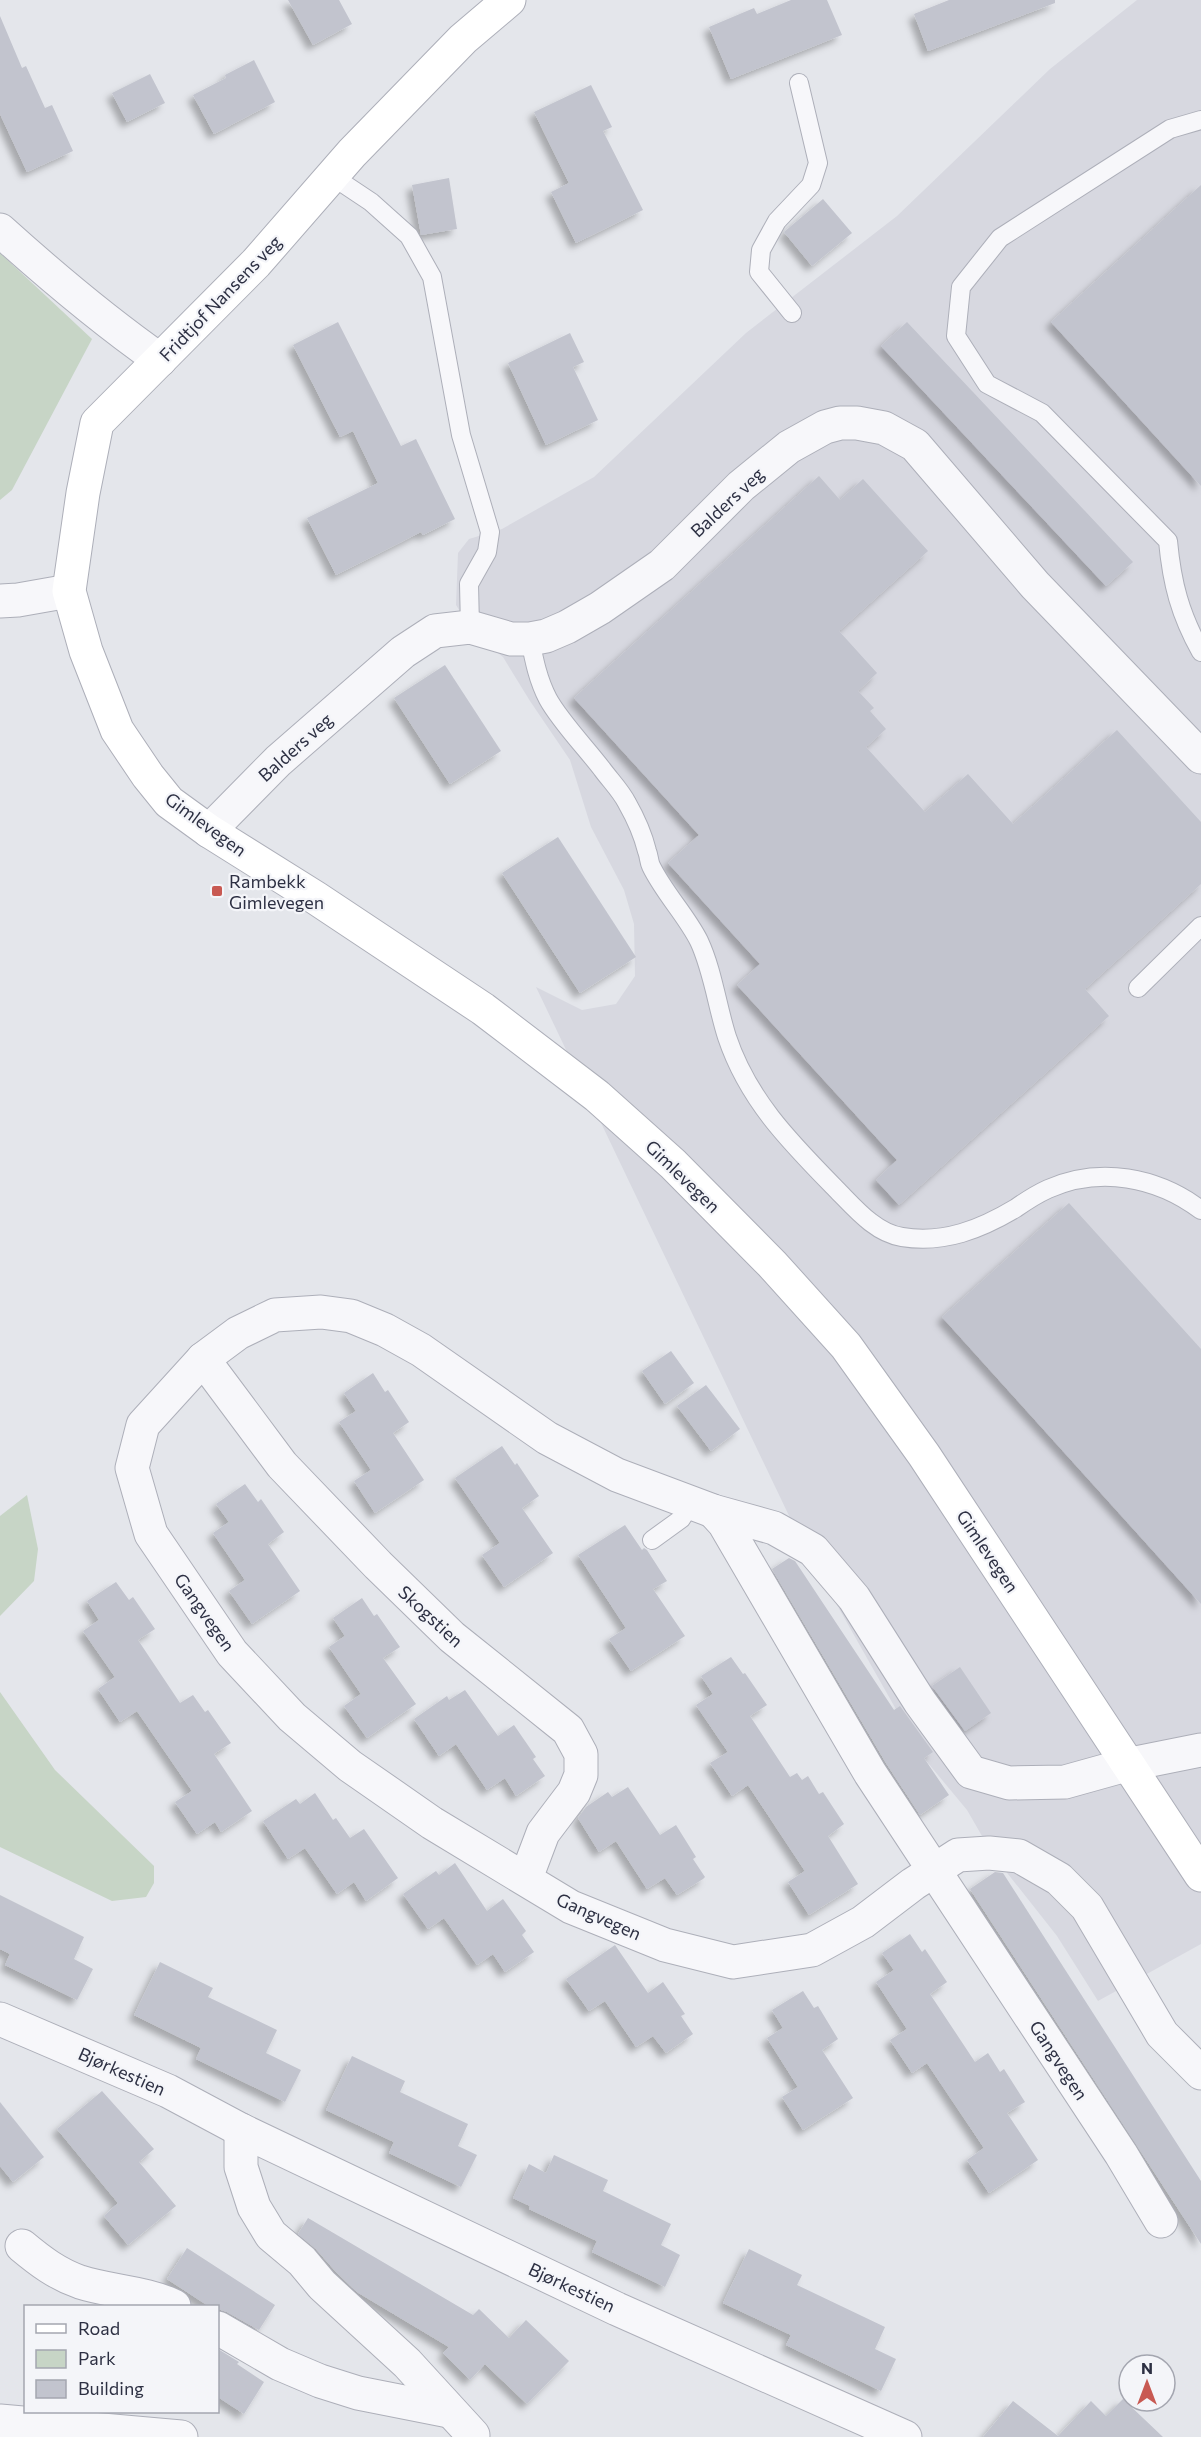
<svg xmlns="http://www.w3.org/2000/svg" width="1201" height="2437" font-family="Commissioner,sans-serif">
<style>
.built{fill:#d7d8e0}
.green{fill:#c7d5c6}
.building{fill:#c2c4ce;filter:url(#shadow)}
.lines{fill:none;stroke-linecap:round;stroke-linejoin:round}
.lane-casing{stroke:#adafb9;stroke-width:20}
.street-casing{stroke:#adafb9;stroke-width:35}
.secondary-casing{stroke:#adafb9;stroke-width:35}
.lane{stroke:#f7f7fa;stroke-width:18}
.street{stroke:#f7f7fa;stroke-width:33}
.secondary{stroke:#fff;stroke-width:33}
.poi-dot{fill:#c85952;stroke:#f4f5f9;stroke-width:2}
.labels{text-anchor:middle;dominant-baseline:central;stroke-width:4.5;stroke-linejoin:round;paint-order:stroke}
.street-label{font-size:18px;fill:#2d3043;stroke:#f4f5f9}
.poi-label{font-size:18px;fill:#2d3043;stroke:#f4f5f9;text-anchor:start}
</style>
<defs>
<filter id="shadow"><feDropShadow dx="-5.5" dy="5.5" stdDeviation="3" flood-color="#0004"/></filter>
</defs>
<rect width="100%" height="100%" fill="#e4e6eb"/>
<path class="built" d="M 1137,0 L 1201,0 L 1201,1944 L 1098,2001 L 1057,1936 L 993,1855 L 967,1810 L 923,1757 L 803,1545 L 536,987 L 582,1010 L 616,1004 L 635,976 L 634,924 L 624,890 L 591,827 L 570,760 L 530,701 L 503,657 L 475,635 L 456,605 L 458,553 L 469,539 L 502,529 L 594,477 L 746,333 L 897,216 L 1050,69 Z"/>
<g class="green">
<path d="M 0,253 L 92,339 L 12,490 L 0,500 Z"/>
<path d="M 27,1495 L 38,1549 L 34,1581 L 0,1616 L 0,1516 Z"/>
<path d="M 0,1692 L 55,1770 L 154,1866 L 154,1883 L 146,1897 L 112,1901 L 0,1847 Z"/>
</g>
<g class="building">
<path d="M 288,0 L 339,0 L 352,24 L 313,45 Z"/>
<path d="M 791,0 L 827,0 L 842,35 L 731,79 L 709,27 L 754,8 L 757,14 Z"/>
<path d="M 949,0 L 1055,0 L 1055,3 L 928,51 L 914,14 Z"/>
<path d="M 0,16 L 22,68 L 26,66 L 45,108 L 52,105 L 73,151 L 27,172 L 0,114 Z"/>
<path d="M 254,60 L 275,102 L 214,134 L 193,95 L 226,78 L 225,75 Z"/>
<path d="M 150,74 L 165,103 L 127,122 L 112,93 Z"/>
<path d="M 591,85 L 612,127 L 603,131 L 643,210 L 576,243 L 551,192 L 569,183 L 534,112 Z"/>
<path d="M 449,178 L 457,229 L 421,235 L 412,185 Z"/>
<path d="M 1201,185 L 1201,486 L 1051,322 Z"/>
<path d="M 823,199 L 852,233 L 812,266 L 784,232 Z"/>
<path d="M 338,322 L 401,446 L 416,439 L 455,519 L 423,535 L 421,532 L 336,575 L 307,518 L 378,483 L 353,431 L 340,437 L 293,345 Z"/>
<path d="M 907,322 L 1133,562 L 1106,586 L 881,346 Z"/>
<path d="M 570,333 L 584,362 L 573,367 L 598,420 L 546,445 L 508,363 Z"/>
<path d="M 819,476 L 840,500 L 863,479 L 928,551 L 839,631 L 877,673 L 858,691 L 874,708 L 870,711 L 886,729 L 866,747 L 925,812 L 968,774 L 1013,824 L 1117,730 L 1201,822 L 1201,884 L 1085,989 L 1109,1016 L 899,1205 L 876,1180 L 897,1160 L 737,985 L 760,964 L 668,863 L 699,835 L 574,698 Z"/>
<path d="M 445,665 L 501,751 L 450,784 L 394,698 Z"/>
<path d="M 558,837 L 636,957 L 580,993 L 502,873 Z"/>
<path d="M 1069,1203 L 1201,1349 L 1201,1604 L 942,1317 Z"/>
<path d="M 671,1351 L 694,1383 L 665,1404 L 642,1371 Z"/>
<path d="M 373,1373 L 385,1392 L 388,1390 L 409,1422 L 393,1433 L 424,1480 L 375,1513 L 354,1481 L 371,1470 L 339,1422 L 356,1411 L 344,1393 Z"/>
<path d="M 706,1385 L 740,1429 L 711,1451 L 677,1406 Z"/>
<path d="M 502,1446 L 515,1465 L 517,1463 L 539,1496 L 522,1508 L 553,1553 L 504,1587 L 482,1555 L 500,1543 L 455,1478 Z"/>
<path d="M 245,1484 L 258,1502 L 261,1499 L 284,1532 L 268,1544 L 300,1591 L 252,1624 L 229,1591 L 245,1580 L 213,1533 L 229,1522 L 216,1504 Z"/>
<path d="M 625,1525 L 642,1550 L 644,1548 L 647,1550 L 667,1581 L 653,1589 L 685,1636 L 631,1671 L 609,1639 L 626,1628 L 578,1555 Z"/>
<path d="M 789,1558 L 795,1561 L 894,1710 L 900,1706 L 933,1752 L 924,1758 L 949,1795 L 920,1815 L 886,1763 L 772,1569 Z"/>
<path d="M 116,1582 L 129,1600 L 133,1597 L 155,1629 L 138,1640 L 180,1703 L 193,1695 L 205,1712 L 208,1710 L 231,1743 L 214,1754 L 252,1811 L 221,1832 L 215,1822 L 197,1834 L 175,1802 L 192,1791 L 137,1711 L 120,1722 L 98,1689 L 115,1677 L 83,1631 L 99,1620 L 87,1601 Z"/>
<path d="M 362,1598 L 374,1616 L 377,1614 L 400,1647 L 383,1658 L 416,1704 L 367,1738 L 344,1706 L 361,1694 L 329,1647 L 345,1636 L 333,1618 Z"/>
<path d="M 731,1657 L 743,1674 L 745,1673 L 767,1705 L 750,1716 L 790,1777 L 797,1773 L 802,1780 L 808,1776 L 819,1794 L 823,1792 L 844,1824 L 828,1836 L 858,1884 L 809,1915 L 788,1882 L 805,1871 L 748,1785 L 732,1796 L 710,1763 L 728,1752 L 696,1705 L 713,1694 L 701,1676 Z"/>
<path d="M 960,1667 L 991,1713 L 965,1731 L 932,1686 Z"/>
<path d="M 465,1690 L 498,1736 L 514,1725 L 536,1757 L 533,1759 L 545,1776 L 516,1796 L 505,1778 L 487,1790 L 456,1744 L 439,1756 L 414,1719 L 447,1696 L 449,1700 Z"/>
<path d="M 628,1787 L 660,1835 L 676,1825 L 696,1857 L 693,1859 L 705,1877 L 703,1879 L 677,1895 L 665,1878 L 647,1889 L 616,1841 L 599,1852 L 578,1818 L 586,1807 L 608,1792 L 612,1797 Z"/>
<path d="M 315,1793 L 333,1820 L 336,1818 L 350,1838 L 364,1829 L 398,1878 L 366,1901 L 354,1882 L 337,1894 L 305,1848 L 288,1859 L 263,1821 L 296,1799 L 300,1804 Z"/>
<path d="M 455,1863 L 487,1911 L 503,1899 L 526,1931 L 522,1935 L 534,1952 L 505,1972 L 493,1954 L 477,1965 L 444,1918 L 428,1929 L 403,1894 L 436,1871 L 439,1875 Z"/>
<path d="M 995,1872 L 1003,1873 L 1201,2181 L 1201,2244 L 970,1889 Z"/>
<path d="M 0,1895 L 84,1937 L 74,1959 L 93,1969 L 77,2000 L 5,1965 L 10,1954 L 0,1949 Z"/>
<path d="M 910,1934 L 922,1952 L 925,1949 L 947,1982 L 930,1994 L 975,2062 L 988,2053 L 1000,2072 L 1004,2069 L 1025,2102 L 1007,2113 L 1038,2160 L 989,2193 L 967,2160 L 984,2148 L 927,2063 L 912,2073 L 890,2040 L 907,2029 L 876,1982 L 894,1970 L 882,1953 Z"/>
<path d="M 615,1945 L 648,1993 L 663,1982 L 685,2014 L 681,2016 L 693,2034 L 666,2053 L 653,2036 L 636,2047 L 605,2001 L 589,2011 L 566,1979 Z"/>
<path d="M 160,1962 L 213,1988 L 208,1997 L 277,2030 L 266,2053 L 301,2070 L 285,2102 L 196,2059 L 201,2048 L 134,2015 Z"/>
<path d="M 803,1991 L 814,2008 L 818,2006 L 838,2039 L 822,2050 L 853,2098 L 803,2130 L 782,2097 L 798,2087 L 767,2038 L 783,2028 L 772,2010 Z"/>
<path d="M 352,2056 L 405,2081 L 400,2092 L 468,2124 L 458,2146 L 477,2155 L 461,2187 L 389,2153 L 394,2142 L 326,2110 Z"/>
<path d="M 102,2091 L 154,2149 L 139,2162 L 176,2206 L 128,2245 L 104,2216 L 118,2203 L 57,2129 Z"/>
<path d="M 0,2102 L 44,2157 L 13,2182 L 0,2166 Z"/>
<path d="M 554,2155 L 608,2180 L 603,2191 L 671,2224 L 661,2245 L 680,2255 L 665,2287 L 592,2252 L 597,2241 L 529,2209 L 530,2206 L 513,2198 L 529,2164 L 546,2173 Z"/>
<path d="M 308,2218 L 473,2315 L 479,2309 L 509,2338 L 526,2320 L 569,2361 L 527,2404 L 485,2364 L 470,2380 L 443,2353 L 449,2347 L 357,2292 L 336,2272 L 316,2249 L 298,2234 Z"/>
<path d="M 187,2248 L 275,2305 L 259,2330 L 227,2312 L 218,2309 L 218,2307 L 210,2307 L 167,2279 Z"/>
<path d="M 749,2249 L 802,2275 L 797,2285 L 885,2327 L 875,2349 L 896,2359 L 881,2391 L 786,2345 L 791,2335 L 723,2303 Z"/>
<path d="M 218,2349 L 239,2362 L 237,2364 L 264,2382 L 244,2414 L 218,2397 Z"/>
<path d="M 1123,2399 L 1163,2437 L 983,2437 L 1013,2401 L 1058,2436 L 1091,2401 L 1106,2416 Z"/>
</g>
<g class="lines">
<g class="lane-casing">
<g id="lane">
<path d="M 1201,120 L 1170,129 L 1000,238 L 961,287 L 956,336 L 987,384 L 1042,413 L 1168,541 C 1172,584 1180,614 1201,652"/>
<path d="M 332,176 L 371,202 L 409,236 L 432,277 L 461,435 L 490,532 L 487,552 L 469,584 L 470,627"/>
<path d="M 792,313 L 759,272 L 761,250 L 777,221 L 811,185 L 818,163 L 799,83"/>
<path d="M 530,639 C 534,660 538,680 548,699 C 560,721 586,748 602,769 C 610,780 621,791 627,803 C 635,817 643,835 647,851 C 649,856 649,862 651,866 C 664,893 686,915 699,941 C 713,971 717,1006 727,1037 C 748,1100 790,1142 836,1189 C 854,1207 875,1233 902,1237 C 944,1244 981,1229 1016,1208 C 1026,1201 1037,1194 1048,1189 C 1100,1166 1157,1177 1201,1210"/>
<path d="M 1138,988 L 1201,926"/>
<path d="M 652,1540 L 681,1519 L 692,1502"/>
</g>
</g>
<g class="street-casing">
<g id="street">
<path d="M 0,230 C 51,276 103,320 160,360"/>
<path d="M 0,601 L 18,600 L 69,591"/>
<path d="M 209,831 L 278,761 L 403,652 L 435,631 L 470,627 L 511,639 L 530,639 L 546,636 L 567,627 L 600,608 L 662,565 L 741,486 L 789,447 L 825,427 L 840,423 L 857,423 L 884,428 L 915,445 L 1035,585 L 1201,757"/>
<path d="M 203,1359 L 282,1465 L 378,1565 L 452,1637 L 568,1730 L 581,1754 L 581,1775 L 574,1792 L 543,1833 L 526,1878"/>
<path d="M 713,1511 L 724,1523 L 870,1773 L 1121,2154 L 1161,2221"/>
<path d="M 1201,1750 L 1126,1765 L 1065,1782 L 1009,1783 L 971,1772 L 920,1702 L 854,1598 L 813,1550 L 774,1528 L 713,1511 L 617,1475 L 547,1438 L 421,1350 L 385,1330 L 351,1316 L 321,1312 L 275,1315 L 238,1333 L 203,1359 L 143,1425 L 132,1468 L 151,1534 L 232,1653 L 292,1717 L 350,1766 L 432,1823 L 571,1907 L 665,1945 L 733,1962 L 812,1950 L 863,1922 L 913,1884 L 958,1855 L 989,1853 L 1019,1856 L 1059,1879 L 1087,1907 L 1162,2034 L 1201,2073"/>
<path d="M 0,2019 L 168,2091 L 241,2130 L 617,2309 L 905,2437"/>
<path d="M 241,2130 L 241,2167 L 254,2207 L 271,2235 L 302,2261 L 322,2285 L 407,2363 L 473,2435"/>
<path d="M 22,2246 C 40,2261 57,2274 80,2282 C 111,2292 145,2292 174,2306"/>
<path d="M 218,2328 L 280,2364 L 320,2381 L 358,2393 L 449,2411"/>
<path d="M 0,2421 L 181,2437"/>
</g>
</g>
<g class="secondary-casing">
<path id="secondary" d="M 509,0 L 463,39 L 352,153 L 256,263 L 97,423 L 83,493 L 69,591 L 86,651 L 117,730 L 148,776 L 169,802 L 209,831 L 316,898 L 483,1009 L 597,1096 L 673,1164 L 772,1264 L 846,1346 L 924,1455 L 1201,1875"/>
</g>
<use href="#lane" class="lane"/>
<use href="#street" class="street"/>
<use href="#secondary" class="secondary"/>
</g>
<rect class="poi-dot" x="211" y="885" width="12" height="12" rx="3"/>
<g class="labels">
<g class="street-label">
<text transform="translate(220 298) rotate(-46)">Fridtjof Nansens veg</text>
<text transform="translate(727 502) rotate(-43)">Balders veg</text>
<text transform="translate(295 747) rotate(-42)">Balders veg</text>
<text transform="translate(206 824) rotate(36)">Gimlevegen</text>
<text transform="translate(683 1176) rotate(44)">Gimlevegen</text>
<text transform="translate(988 1551) rotate(56)">Gimlevegen</text>
<text transform="translate(205 1612) rotate(55)">Gangvegen</text>
<text transform="translate(431 1616) rotate(43)">Skogstien</text>
<text transform="translate(599 1916) rotate(24)">Gangvegen</text>
<text transform="translate(1059 2060) rotate(57)">Gangvegen</text>
<text transform="translate(122 2071) rotate(24)">Bjørkestien</text>
<text transform="translate(572 2287) rotate(25)">Bjørkestien</text>
</g>
<g class="poi-label">
<text x="229" y="881">Rambekk<tspan x="229" dy="21">Gimlevegen</tspan></text>
</g>
</g>
<rect x="24" y="2305" width="195" height="108" fill="#f4f5f9" stroke="#a4a6b0" stroke-width="1.5"/>
<rect x="36" y="2324" width="30" height="9" fill="#ffffff" stroke="#a4a6b0" stroke-width="1.5"/>
<text x="78" y="2335" font-size="18" fill="#2d3043">Road</text>
<rect x="36" y="2350" width="30" height="18" fill="#c7d5c6" stroke="#a4a6b0" stroke-width="1.5"/>
<text x="78" y="2365" font-size="18" fill="#2d3043">Park</text>
<rect x="36" y="2380" width="30" height="18" fill="#c2c4ce" stroke="#a4a6b0" stroke-width="1.5"/>
<text x="78" y="2395" font-size="18" fill="#2d3043">Building</text>
<g transform="translate(1147 2383)"><circle r="28" fill="#f4f5f9" stroke="#a4a6b0" stroke-width="1.5"/>
<path d="M0-4.5L10 22L0 15L-10 22Z" fill="#c85952"/>
<text y="-9" font-size="16" font-weight="bold" text-anchor="middle" fill="#2d3043">N</text>
</g>
</svg>
